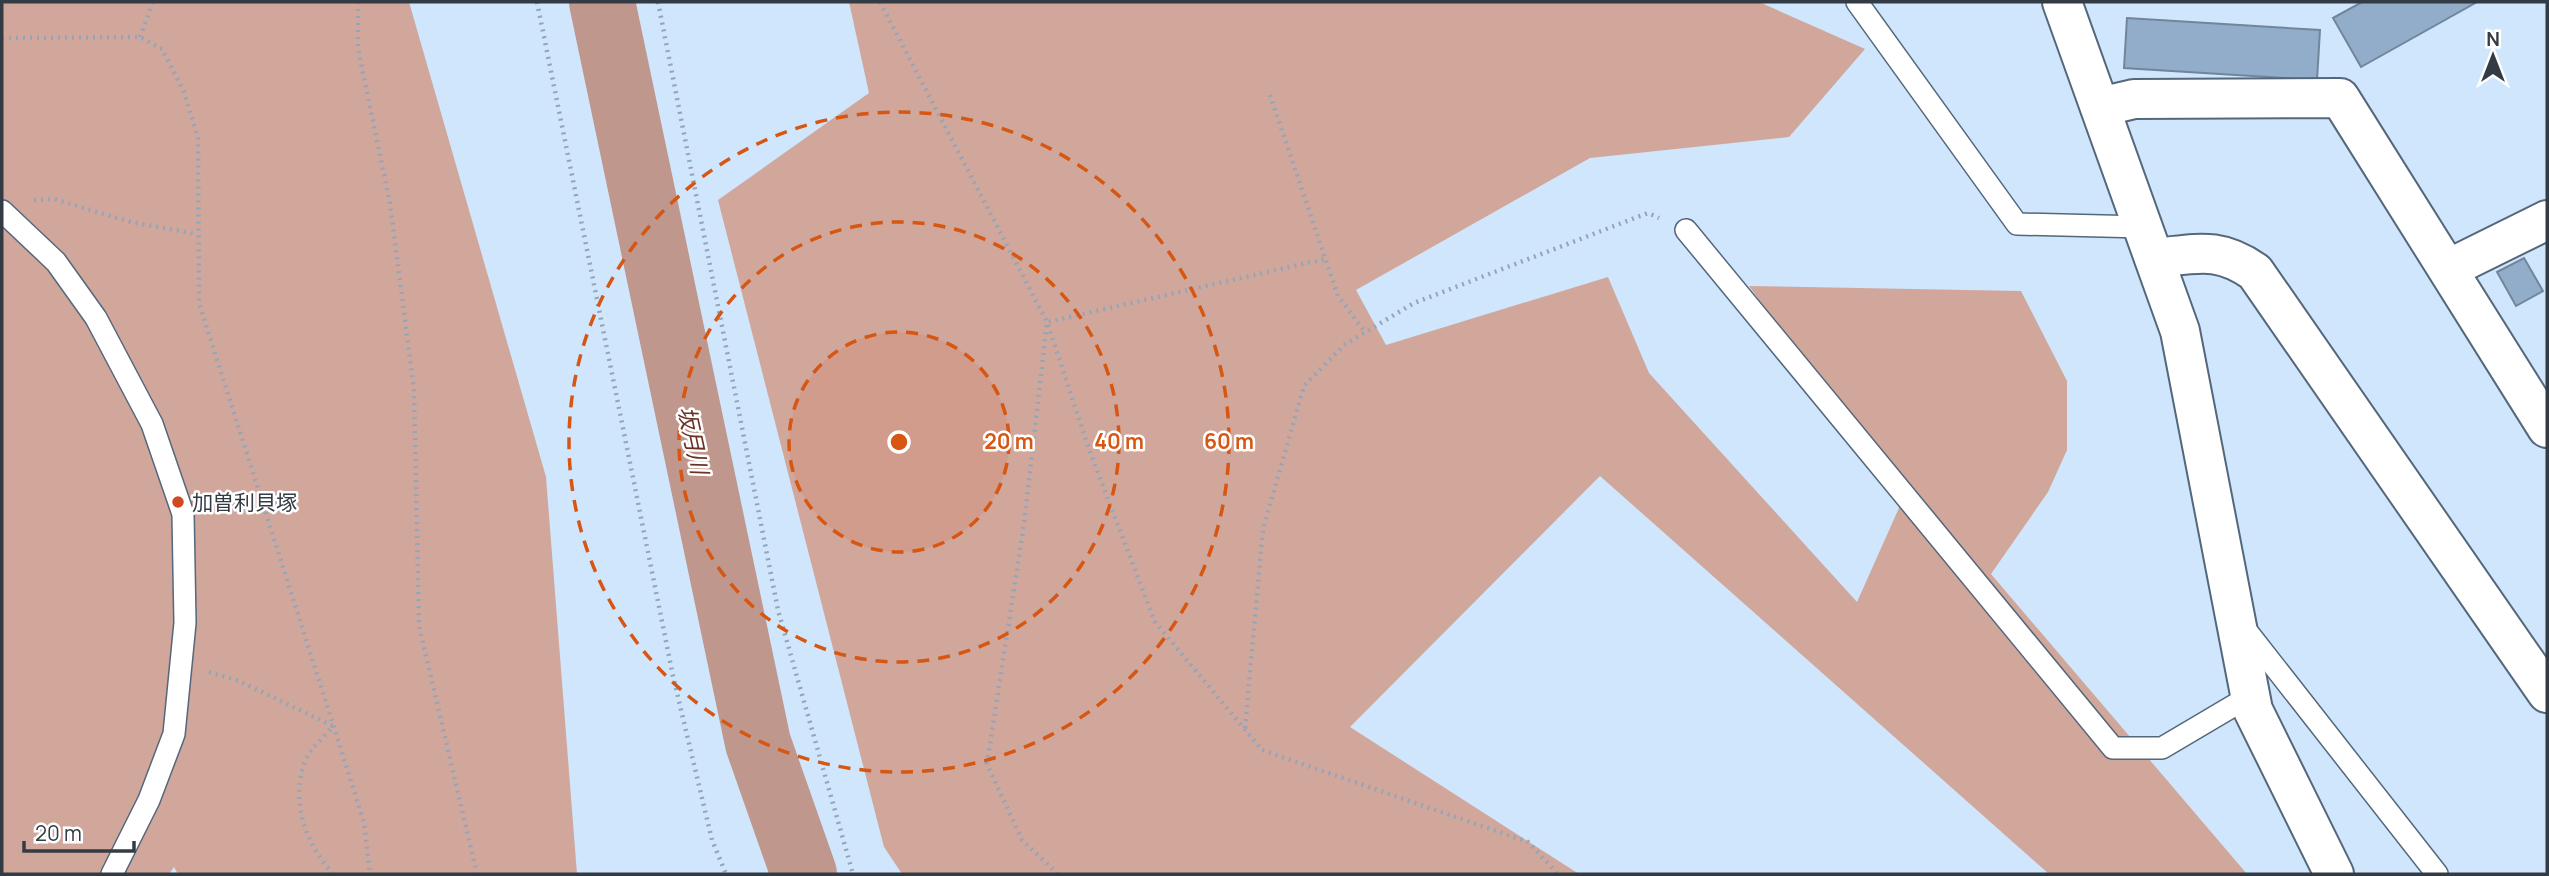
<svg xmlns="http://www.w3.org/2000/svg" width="2549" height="876" font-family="Manrope,'Noto Sans JP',sans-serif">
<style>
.forest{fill:#d1a79c}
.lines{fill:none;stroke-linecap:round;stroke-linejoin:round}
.river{stroke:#bf978c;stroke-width:66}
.building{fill:#91adca;stroke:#71869b;stroke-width:2}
.lane-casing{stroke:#54677b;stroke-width:24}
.street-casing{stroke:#54677b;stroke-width:42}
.path{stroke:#94a5b7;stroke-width:4.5;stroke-dasharray:2 5;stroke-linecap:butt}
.lane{stroke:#fff;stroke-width:21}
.street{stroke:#fff;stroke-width:38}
.ring{fill:none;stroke:#d65612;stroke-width:3.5;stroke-dasharray:12 9}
.poi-dot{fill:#d14821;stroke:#fff;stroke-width:2.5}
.labels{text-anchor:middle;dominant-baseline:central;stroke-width:5;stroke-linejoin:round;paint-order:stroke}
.poi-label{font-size:21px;fill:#333c45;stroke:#fff;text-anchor:start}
.water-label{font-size:23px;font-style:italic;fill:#6a3325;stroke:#fff}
.centre{fill:#d65612;stroke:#fff;stroke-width:3.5}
.ring-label{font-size:21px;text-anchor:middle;font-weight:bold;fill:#d65612;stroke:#fff;stroke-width:5;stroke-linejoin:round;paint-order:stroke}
</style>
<rect width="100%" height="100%" fill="#cfe6fc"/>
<g class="forest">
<path d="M 2,2 L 409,2 L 546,477 L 577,874 L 178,874 L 174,867 L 169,874 L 2,874 Z"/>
<path d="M 849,2 L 1759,2 L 1865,49 L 1789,137 L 1590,158 L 1356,290 L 1386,345 L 1608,277 L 1649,373 L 1857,602 L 1903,499 L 1749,286 L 2021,291 L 2067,381 L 2067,450 L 2048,492 L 1991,574 L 2247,874 L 2049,874 L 1600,476 L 1350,727 L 1579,874 L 902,874 L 884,847 L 718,200 L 869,93 Z"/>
</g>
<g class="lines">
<path class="river" d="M 602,2 L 758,743 L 804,874"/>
</g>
<g class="building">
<path d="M 2362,2 L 2477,2 L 2361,67 L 2333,18 Z"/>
<path d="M 2127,18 L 2320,30 L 2317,80 L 2124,68 Z"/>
<path d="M 2524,258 L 2543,291 L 2516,306 L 2497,272 Z"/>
</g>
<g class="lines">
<g class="lane-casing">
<g id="lane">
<path d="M 1857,2 L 2017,224 L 2143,227"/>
<path d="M 2,211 L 56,262 L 96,318 L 152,424 L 183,514 L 185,623 L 174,734 L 149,800 L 112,874"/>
<path d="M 1686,230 L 2113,748 L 2162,748 L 2250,696"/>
<path d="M 2245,629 L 2437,874"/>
</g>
</g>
<g class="street-casing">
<g id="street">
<path d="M 2062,2 L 2180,331 L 2253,710 L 2334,874"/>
<path d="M 2100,107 L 2134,99 L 2340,98 L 2547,428"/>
<path d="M 2154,258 C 2197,254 2218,246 2255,272 L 2547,693"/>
<path d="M 2448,269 L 2547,220"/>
</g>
</g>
<g class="path">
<path d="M 358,2 L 358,49 L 390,203 L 414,390 L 419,626 L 477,874"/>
<path d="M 537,2 L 673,676 L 712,840 L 726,874"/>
<path d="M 658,2 L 778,610 L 853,874"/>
<path d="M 880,2 L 1047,322 L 1090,452 L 1155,622 L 1262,750 L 1528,842 L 1558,874"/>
<path d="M 140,37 L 153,2"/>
<path d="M 2,38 L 140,37 L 162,49 L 184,92 L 198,138 L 199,303 L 364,822 L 370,874"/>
<path d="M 1270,95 L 1338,296 L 1365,332"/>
<path d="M 34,200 L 54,199 L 131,222 L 197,234"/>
<path d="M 209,672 L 239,681 L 333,726 C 325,736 310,749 305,761 C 290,802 306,844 333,874"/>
<path d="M 1245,728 L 1263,529 L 1304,386 L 1344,345 L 1414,303 L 1648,213 L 1659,218"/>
<path d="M 1058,874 L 1022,840 L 987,764 L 1024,524 L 1047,322 L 1325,259"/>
</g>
<use href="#lane" class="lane"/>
<use href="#street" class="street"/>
</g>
<circle cx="899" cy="442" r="110" fill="#d65612" fill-opacity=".12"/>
<g class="ring">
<circle cx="899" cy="442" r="110"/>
<circle cx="899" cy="442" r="220"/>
<circle cx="899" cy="442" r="330"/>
</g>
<circle class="poi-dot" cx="178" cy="502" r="7"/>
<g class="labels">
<g class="poi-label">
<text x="192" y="502">加曽利貝塚</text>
</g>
<g class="water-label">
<text transform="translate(694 440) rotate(78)">坂月川</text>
</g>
</g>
<circle cx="899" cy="442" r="10" class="centre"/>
<g class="ring-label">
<text x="1009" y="449">20 m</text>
<text x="1119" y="449">40 m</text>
<text x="1229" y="449">60 m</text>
</g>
<rect width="2549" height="876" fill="none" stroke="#333c45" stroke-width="7"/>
<g transform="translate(2493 56)" stroke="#ffffff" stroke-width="5" paint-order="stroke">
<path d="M0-5L12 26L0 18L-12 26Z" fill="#333c45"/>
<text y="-10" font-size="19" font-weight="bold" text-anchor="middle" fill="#333c45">N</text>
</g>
<path d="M24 841v10h110v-10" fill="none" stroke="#333c45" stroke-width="3.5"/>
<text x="35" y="841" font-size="21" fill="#333c45" stroke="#ffffff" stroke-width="5" paint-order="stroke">20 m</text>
</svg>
